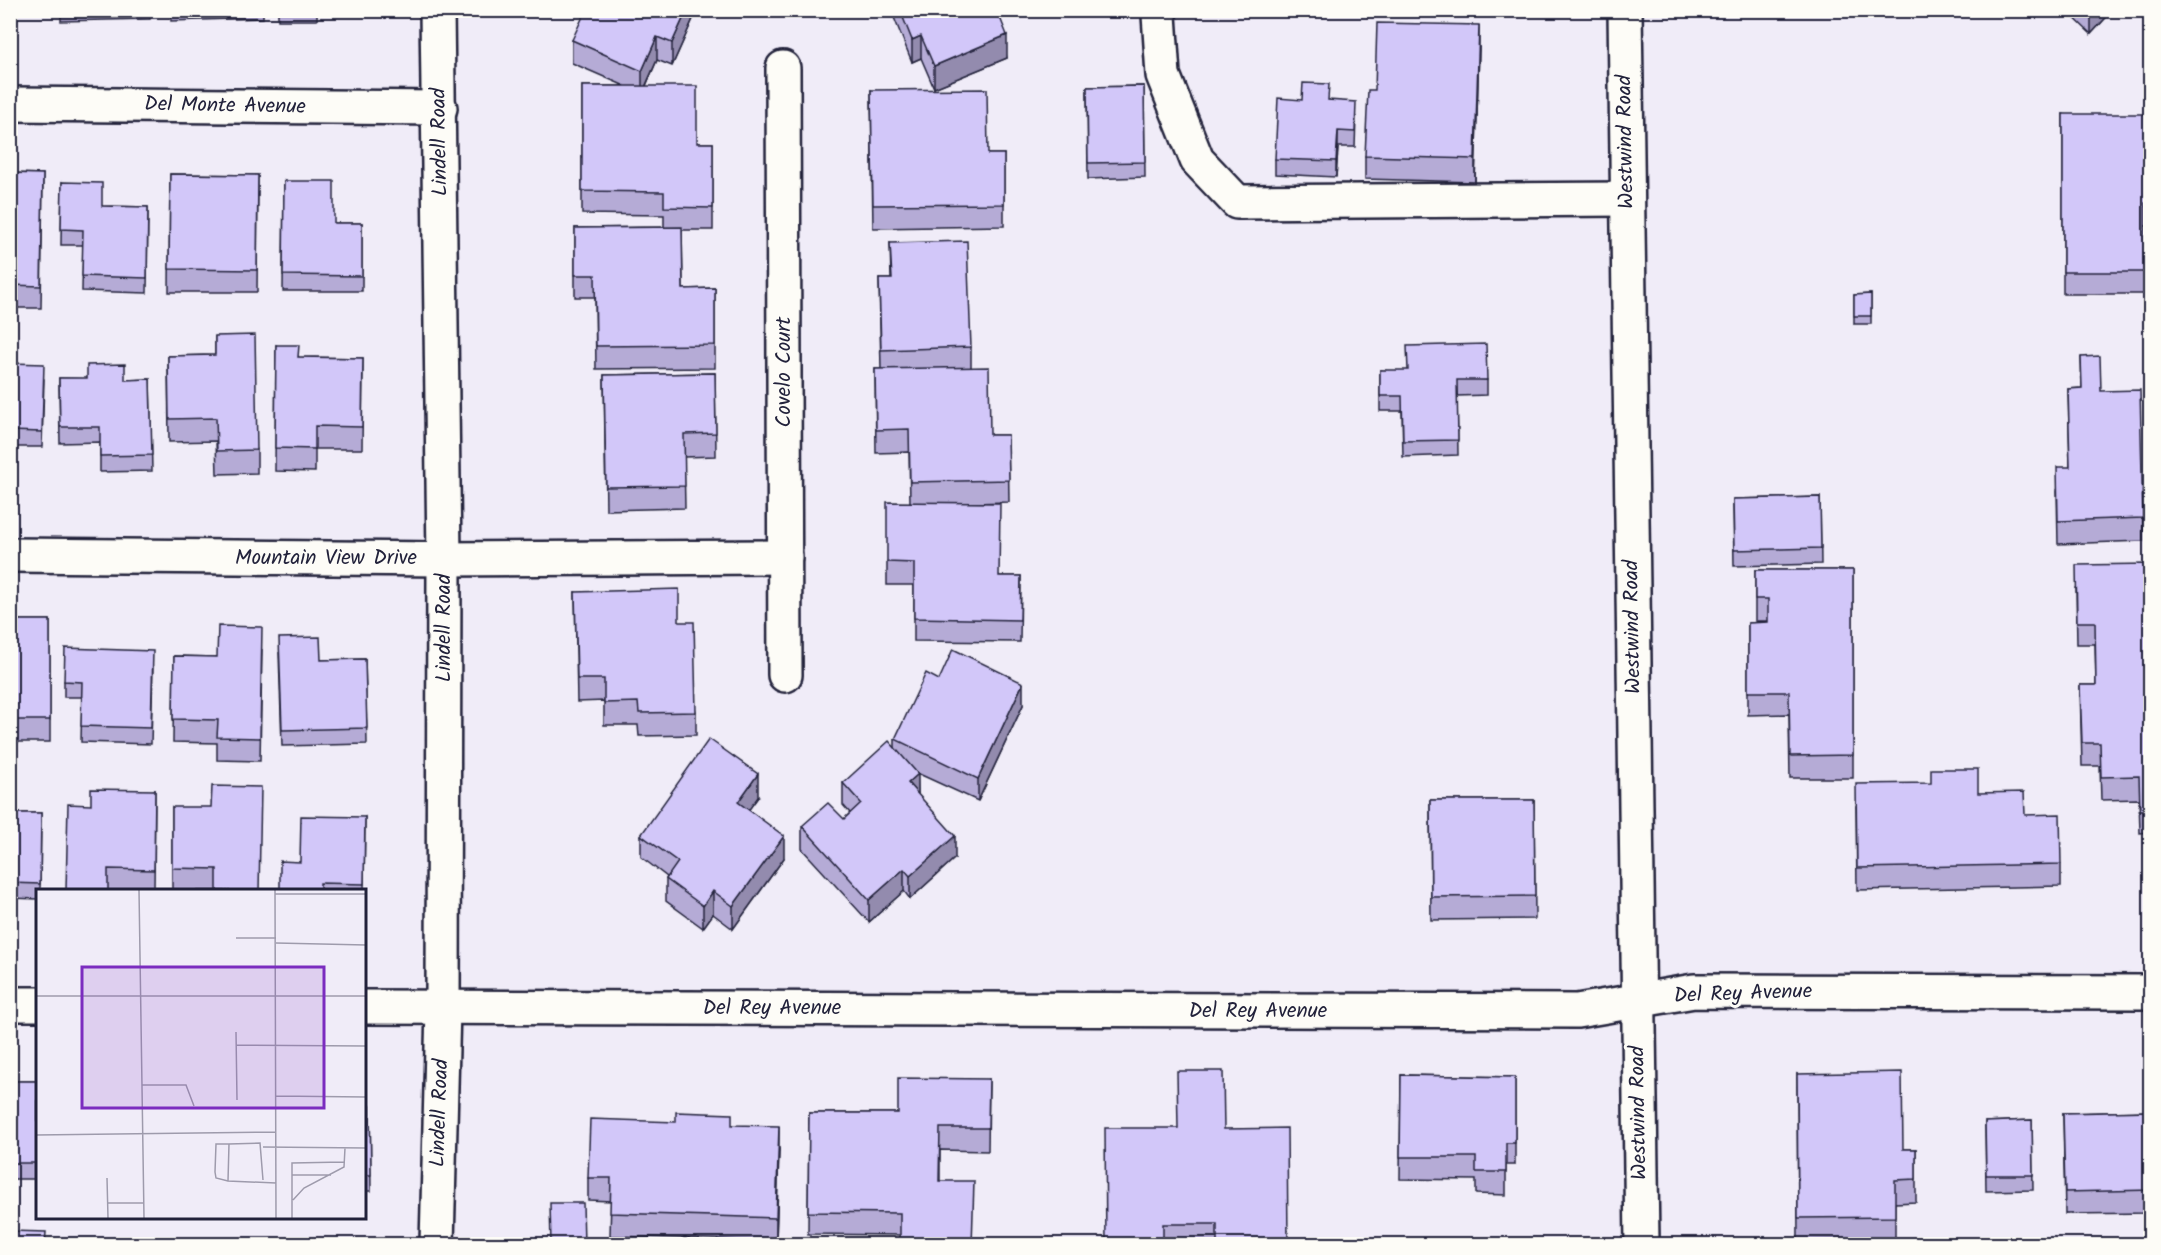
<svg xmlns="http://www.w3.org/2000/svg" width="2161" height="1255" font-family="Kalam,sans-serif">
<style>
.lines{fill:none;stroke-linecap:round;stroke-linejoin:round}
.minor-casing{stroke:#22223b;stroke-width:38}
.minor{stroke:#fdfcf7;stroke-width:33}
.wall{fill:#b5abd6;stroke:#22223b;stroke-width:1.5}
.shaded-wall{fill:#938bae;stroke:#22223b;stroke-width:1.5}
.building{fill:#d2c7f9;stroke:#22223b;stroke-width:1.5}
.labels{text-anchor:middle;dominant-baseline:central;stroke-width:6;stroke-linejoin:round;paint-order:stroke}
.street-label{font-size:21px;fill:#22223b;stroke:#fdfcf7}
.inset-road{fill:none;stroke:#9e9bac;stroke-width:1.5}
.view{fill:#7b2cbf;fill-opacity:0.15;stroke:#7b2cbf;stroke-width:3}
.inset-edge{fill:none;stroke:#22223b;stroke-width:3}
</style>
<rect width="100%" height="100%" fill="#f0ecf8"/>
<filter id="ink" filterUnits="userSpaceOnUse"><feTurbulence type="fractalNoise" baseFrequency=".0167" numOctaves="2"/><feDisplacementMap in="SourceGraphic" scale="12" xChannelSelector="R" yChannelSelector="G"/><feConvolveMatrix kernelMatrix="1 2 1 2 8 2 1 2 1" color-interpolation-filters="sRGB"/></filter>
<g filter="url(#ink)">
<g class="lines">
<g class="minor-casing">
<g id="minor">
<path d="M 437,10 L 444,559 L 443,1008 L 437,1244"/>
<path d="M 1625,10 L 1642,1244"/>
<path d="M 1159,15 L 1163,75 L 1197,160 L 1237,202 L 1627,199"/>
<path d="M 783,68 L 785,675"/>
<path d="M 10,104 L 440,108"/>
<path d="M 10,555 L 444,559 L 785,557"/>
<path d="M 10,1004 L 38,1004"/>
<path d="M 364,1007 L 1577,1011 L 1694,991 L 2150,992"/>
</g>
</g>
<use href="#minor" class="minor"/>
</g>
<g class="wall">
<path d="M 61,10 L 150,10 L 150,19 L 61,21 Z"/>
<path d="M 170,10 L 263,10 L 263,18 L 171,21 Z"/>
<rect x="278" y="10" width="39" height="10"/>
<path d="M 697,10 L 672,66 L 657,60 L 646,86 L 697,143 L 713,143 L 713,230 L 682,230 L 683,289 L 715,288 L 715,368 L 596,369 L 595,297 L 575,297 L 575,228 L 664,227 L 664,215 L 582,214 L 582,86 L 625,86 L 572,63 L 572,40 Z"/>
<path d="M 891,10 L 997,10 L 1007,58 L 934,88 L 921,58 L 912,62 Z"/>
<path d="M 2066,10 L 2113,10 L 2091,34 Z"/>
<path d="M 1479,48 L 1475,182 L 1365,179 L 1365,156 Z"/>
<path d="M 1144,86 L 1145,177 L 1088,179 L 1087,87 Z"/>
<path d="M 871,90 L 988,154 L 1004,154 L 1004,226 L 873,228 Z"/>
<path d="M 1329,100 L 1356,117 L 1355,147 L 1338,147 L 1336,177 L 1275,174 L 1275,159 Z"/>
<path d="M 2063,114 L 2151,140 L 2151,226 L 2145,226 L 2145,242 L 2151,242 L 2151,294 L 2063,294 Z"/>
<path d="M 10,173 L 43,174 L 41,308 L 10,308 Z"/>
<path d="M 170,174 L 258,175 L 257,292 L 169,292 Z"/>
<path d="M 284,181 L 334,223 L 362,223 L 362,291 L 283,291 Z"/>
<path d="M 62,182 L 102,206 L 148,207 L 147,293 L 82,291 L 83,245 L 61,245 Z"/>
<path d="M 890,243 L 971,347 L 971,368 L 990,435 L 1008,435 L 1009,502 L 974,503 L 999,576 L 1021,576 L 1020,642 L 914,641 L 914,585 L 887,585 L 887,562 L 910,502 L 909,452 L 876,453 L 875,369 L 881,369 L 879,279 L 891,279 Z"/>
<path d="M 1871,294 L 1871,324 L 1854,324 L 1854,295 Z"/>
<path d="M 215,336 L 257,450 L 257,473 L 217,474 L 216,441 L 169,442 L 168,356 L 215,355 Z"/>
<path d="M 276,345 L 299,357 L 363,358 L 362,449 L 315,449 L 315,472 L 275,471 Z"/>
<path d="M 2081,357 L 2101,391 L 2143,518 L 2143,541 L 2058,544 L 2057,490 L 2070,467 L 2068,389 L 2082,388 Z"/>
<path d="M 10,363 L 44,379 L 42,447 L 10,447 Z"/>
<path d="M 1380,370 L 1487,380 L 1487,395 L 1457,396 L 1458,455 L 1403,457 L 1402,411 L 1380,411 Z"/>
<path d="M 715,373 L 716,456 L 684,457 L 685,508 L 606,510 L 604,375 Z"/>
<path d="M 59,378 L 125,380 L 150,379 L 152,471 L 100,472 L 100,442 L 60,443 Z"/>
<path d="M 1820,497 L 1821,564 L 1734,566 L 1733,499 Z"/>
<path d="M 2151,564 L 2151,832 L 2140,833 L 2139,799 L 2101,800 L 2100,766 L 2082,766 L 2080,685 L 2096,685 L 2095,644 L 2077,644 L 2076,588 Z"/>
<path d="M 1755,570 L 1853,570 L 1853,778 L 1790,778 L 1789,714 L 1748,715 L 1748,623 L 1768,622 L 1768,621 L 1755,621 Z"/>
<path d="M 575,592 L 679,622 L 696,712 L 696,735 L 639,736 L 638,725 L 604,725 L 604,701 L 577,702 Z"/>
<rect x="10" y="620" width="40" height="122"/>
<path d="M 262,650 L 260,761 L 217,760 L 217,743 L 173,742 L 174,656 L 217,657 Z"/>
<path d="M 279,653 L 321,660 L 365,659 L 367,744 L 282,746 Z"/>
<path d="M 153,667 L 151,744 L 81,742 L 82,697 L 64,697 L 64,681 Z"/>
<path d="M 939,680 L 1023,705 L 978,801 L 917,773 L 918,795 L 955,858 L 910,899 L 904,891 L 869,922 L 802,849 L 802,826 L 844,819 L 850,813 L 843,805 L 843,783 L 895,748 L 895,739 Z"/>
<path d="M 155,790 L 154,891 L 66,891 L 91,805 Z"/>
<path d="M 1978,793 L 2025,815 L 2061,864 L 2061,886 L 1857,890 L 1856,806 Z"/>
<path d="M 758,797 L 748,810 L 784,858 L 733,929 L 713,914 L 703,928 L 666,901 L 666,879 L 667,877 L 641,857 L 641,835 Z"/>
<path d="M 1430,800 L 1534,800 L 1535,919 L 1431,920 Z"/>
<path d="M 172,807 L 260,891 L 172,891 Z"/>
<path d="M 10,813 L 41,813 L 40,891 L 38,891 L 38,899 L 10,898 Z"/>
<path d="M 365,817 L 364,891 L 280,891 L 300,862 Z"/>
<path d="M 1797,1074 L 1903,1149 L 1916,1149 L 1916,1202 L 1895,1203 L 1895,1239 L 1798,1241 Z"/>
<path d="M 1401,1075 L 1515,1077 L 1515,1165 L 1506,1165 L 1506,1195 L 1476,1194 L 1476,1180 L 1400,1179 Z"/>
<path d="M 989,1079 L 988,1151 L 940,1150 L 940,1181 L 973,1245 L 900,1245 L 900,1235 L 808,1234 L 809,1113 L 898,1113 Z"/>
<rect x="10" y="1081" width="28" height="98"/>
<path d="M 364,1106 L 370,1106 L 371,1191 L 364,1191 Z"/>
<path d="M 2151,1111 L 2151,1213 L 2065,1214 L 2063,1113 Z"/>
<path d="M 2032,1120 L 2033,1190 L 1986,1191 L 1985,1122 Z"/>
<path d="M 676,1122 L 732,1125 L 779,1149 L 776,1241 L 610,1236 L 611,1201 L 588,1200 L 588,1178 Z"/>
<path d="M 1224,1129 L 1288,1245 L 1106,1245 Z"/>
</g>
<g class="shaded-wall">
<path d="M 687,10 L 697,10 L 672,66 L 672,43 Z"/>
<path d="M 2092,10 L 2113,10 L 2091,34 L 2091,12 Z"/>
<path d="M 1479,25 L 1479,48 L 1475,182 L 1475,159 Z"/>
<path d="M 1007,35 L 1007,58 L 934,88 L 934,66 Z"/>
<path d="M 921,36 L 921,58 L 912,62 L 912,40 Z"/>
<path d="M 657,37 L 657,60 L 642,94 L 642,71 Z"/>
<path d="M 1338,131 L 1338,147 L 1336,177 L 1336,161 Z"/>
<path d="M 1023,683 L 1023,705 L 978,801 L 978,779 Z"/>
<path d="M 758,774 L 758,797 L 738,825 L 738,802 Z"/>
<path d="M 918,774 L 918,797 L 908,783 Z"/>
<path d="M 784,836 L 784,858 L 733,929 L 733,906 Z"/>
<path d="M 955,836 L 955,858 L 910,899 L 910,876 Z"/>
<path d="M 904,869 L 904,891 L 869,922 L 869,900 Z"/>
<path d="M 713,891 L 713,914 L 703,928 L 703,906 Z"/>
<path d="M 779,1126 L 779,1149 L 776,1241 L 776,1218 Z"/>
</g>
<g class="building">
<path d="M 586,10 L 687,10 L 672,43 L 657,37 L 642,71 L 572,40 Z"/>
<path d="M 900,10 L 997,10 L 1007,35 L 934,66 L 921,36 L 912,40 Z"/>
<path d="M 1377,23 L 1479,25 L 1475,159 L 1365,156 L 1368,90 L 1375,90 Z"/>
<path d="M 1303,83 L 1329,84 L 1328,100 L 1356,102 L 1355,132 L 1338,131 L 1336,161 L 1275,159 L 1278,98 L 1302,100 Z"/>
<path d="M 582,86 L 697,86 L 697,143 L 713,143 L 713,208 L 664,207 L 664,192 L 582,191 Z"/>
<path d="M 1144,86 L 1145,162 L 1088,163 L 1087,87 Z"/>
<path d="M 987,89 L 988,154 L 1004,154 L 1004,204 L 873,205 L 871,90 Z"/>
<path d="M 2063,114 L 2150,114 L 2151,203 L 2145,203 L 2145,242 L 2151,242 L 2151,272 L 2063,272 Z"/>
<path d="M 10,173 L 43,174 L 41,286 L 10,285 Z"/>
<path d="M 170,174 L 258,175 L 257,270 L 169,269 Z"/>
<path d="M 284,181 L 334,181 L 334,223 L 362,223 L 362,276 L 283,275 Z"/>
<path d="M 62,182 L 102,183 L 102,206 L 148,207 L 147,278 L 82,276 L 83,230 L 61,229 Z"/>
<path d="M 682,227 L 683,289 L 715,288 L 715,345 L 596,346 L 595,275 L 575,275 L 575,228 Z"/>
<path d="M 967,241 L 971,347 L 881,350 L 879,279 L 892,279 L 890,243 Z"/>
<path d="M 1871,294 L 1871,316 L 1854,316 L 1854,295 Z"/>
<path d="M 255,335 L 257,450 L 217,451 L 216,418 L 169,419 L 168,356 L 215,355 L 215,336 Z"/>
<path d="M 1486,344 L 1487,380 L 1457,380 L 1458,440 L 1403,441 L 1402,396 L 1380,396 L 1380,370 L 1408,370 L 1407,346 Z"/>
<path d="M 276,345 L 299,345 L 298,357 L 363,358 L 362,427 L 315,426 L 315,449 L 275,448 Z"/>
<path d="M 2100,356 L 2101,391 L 2140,390 L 2143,518 L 2058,521 L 2057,467 L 2070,467 L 2068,389 L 2082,388 L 2081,357 Z"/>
<path d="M 10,363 L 44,364 L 42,432 L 10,431 Z"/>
<path d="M 125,364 L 125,380 L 150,379 L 152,455 L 100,456 L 100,427 L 60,427 L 59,378 L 87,378 L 87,365 Z"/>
<path d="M 989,367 L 990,435 L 1008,435 L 1009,480 L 910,482 L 909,429 L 876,430 L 875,369 Z"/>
<path d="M 715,373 L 716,433 L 684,434 L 685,486 L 606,487 L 604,375 Z"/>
<path d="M 1820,497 L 1821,548 L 1734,550 L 1733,499 Z"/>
<path d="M 887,502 L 1000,503 L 999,576 L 1021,576 L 1020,620 L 914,618 L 914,563 L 887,562 Z"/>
<path d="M 2151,564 L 2151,810 L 2140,810 L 2139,776 L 2101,777 L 2100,743 L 2082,743 L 2080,685 L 2096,685 L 2095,622 L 2077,622 L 2076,565 Z"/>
<path d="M 1755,570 L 1853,570 L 1853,755 L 1790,756 L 1789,692 L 1748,692 L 1748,623 L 1768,622 L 1768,599 L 1755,599 Z"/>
<path d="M 679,589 L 679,622 L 694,622 L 696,712 L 639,713 L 638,702 L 604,703 L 604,679 L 577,679 L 575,592 Z"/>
<rect x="10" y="620" width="40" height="100"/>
<path d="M 218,626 L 262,627 L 260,738 L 217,737 L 218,720 L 173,719 L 174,656 L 217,657 Z"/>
<path d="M 320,637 L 321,660 L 365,659 L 367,728 L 282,730 L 279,638 Z"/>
<path d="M 65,648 L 153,651 L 151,728 L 81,726 L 82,682 L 64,681 Z"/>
<path d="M 953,649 L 1023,683 L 978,779 L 895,739 L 926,673 L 939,680 Z"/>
<path d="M 709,739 L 758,774 L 738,802 L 784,836 L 733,906 L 713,891 L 703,906 L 666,879 L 678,862 L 641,835 Z"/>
<path d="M 889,741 L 918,774 L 908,783 L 955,836 L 910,876 L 904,869 L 869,900 L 802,826 L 828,803 L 844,819 L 861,803 L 843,783 Z"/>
<path d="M 1931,769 L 1978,769 L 1978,793 L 2024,792 L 2025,815 L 2060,814 L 2061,864 L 1857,868 L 1856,784 L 1931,783 Z"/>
<path d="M 212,786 L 261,787 L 259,891 L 217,891 L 217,869 L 172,868 L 172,807 L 211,807 Z"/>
<path d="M 91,789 L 155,790 L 154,870 L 108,869 L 108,891 L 66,891 L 68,804 L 91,805 Z"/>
<path d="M 1430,800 L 1534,800 L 1535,896 L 1431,897 Z"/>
<path d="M 10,813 L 41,813 L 40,884 L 10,883 Z"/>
<path d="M 301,816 L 365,817 L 364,884 L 320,883 L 320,891 L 280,891 L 280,861 L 300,862 Z"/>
<path d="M 1177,1071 L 1223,1071 L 1224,1129 L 1287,1128 L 1288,1245 L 1217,1245 L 1217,1224 L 1163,1224 L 1163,1245 L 1106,1245 L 1105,1128 L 1178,1128 Z"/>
<path d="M 1902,1072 L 1903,1149 L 1916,1149 L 1916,1179 L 1895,1180 L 1895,1217 L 1798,1218 L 1797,1074 Z"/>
<path d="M 1401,1075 L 1515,1077 L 1515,1143 L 1506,1143 L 1506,1172 L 1476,1172 L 1476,1157 L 1400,1157 Z"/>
<path d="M 898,1078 L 989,1079 L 988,1128 L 940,1128 L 939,1181 L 974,1181 L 972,1245 L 900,1244 L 900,1213 L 808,1212 L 809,1113 L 898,1113 Z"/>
<rect x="10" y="1081" width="28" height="82"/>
<path d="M 364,1106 L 370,1106 L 371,1175 L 364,1175 Z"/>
<path d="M 2151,1111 L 2151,1190 L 2065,1192 L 2063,1113 Z"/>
<path d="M 676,1112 L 732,1114 L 732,1125 L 779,1126 L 776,1218 L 610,1213 L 611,1178 L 588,1178 L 590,1119 L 676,1122 Z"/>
<path d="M 2032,1120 L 2033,1175 L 1986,1175 L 1985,1122 Z"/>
<path d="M 550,1203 L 583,1203 L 584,1245 L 551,1245 Z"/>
<path d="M 10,1231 L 46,1232 L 45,1245 L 10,1245 Z"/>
<rect x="119" y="1241" width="33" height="4"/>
</g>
</g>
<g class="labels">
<g class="street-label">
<text transform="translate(225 106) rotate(1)">Del Monte Avenue</text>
<text transform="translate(440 142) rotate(-91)">Lindell Road</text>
<text transform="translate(1626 142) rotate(-91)">Westwind Road</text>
<text transform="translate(784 372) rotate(-90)">Covelo Court</text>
<text x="326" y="558">Mountain View Drive</text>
<text transform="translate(1633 627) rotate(-91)">Westwind Road</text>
<text transform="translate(444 628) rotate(-90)">Lindell Road</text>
<text transform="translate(1743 994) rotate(-2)">Del Rey Avenue</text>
<text x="772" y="1008">Del Rey Avenue</text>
<text x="1258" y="1011">Del Rey Avenue</text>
<text transform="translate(440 1113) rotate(-88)">Lindell Road</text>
<text transform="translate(1639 1113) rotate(-91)">Westwind Road</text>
</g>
</g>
<g transform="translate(36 889)">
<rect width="330" height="330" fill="#f0ecf8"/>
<path class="inset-road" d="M 103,1 L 108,329M 239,1 L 240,329M 239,5 L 330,5M 200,49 L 240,49M 240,54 L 330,56M 0,107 L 330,107M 200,143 L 201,211M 200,156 L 330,157M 106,196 L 150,196 L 158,217M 239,207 L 330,208M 0,246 L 240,243M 227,258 L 330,259M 256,286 L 295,286M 71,289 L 72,329M 227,291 L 224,254 L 193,255 L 192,292 L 240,294M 192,292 L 180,289 L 179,283 L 180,255 L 193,255M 257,311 L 268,299 L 308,278 L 309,259M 72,314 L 107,314M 256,329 L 256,274 L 308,273"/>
<path class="view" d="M 46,78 L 288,78 L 288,219 L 46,219 Z"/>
<rect width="330" height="330" class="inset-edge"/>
</g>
<rect width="2161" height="1255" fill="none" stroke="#fdfcf7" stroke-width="36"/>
<rect x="18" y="18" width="2125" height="1219" fill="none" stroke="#22223b" stroke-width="2" filter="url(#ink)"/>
</svg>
